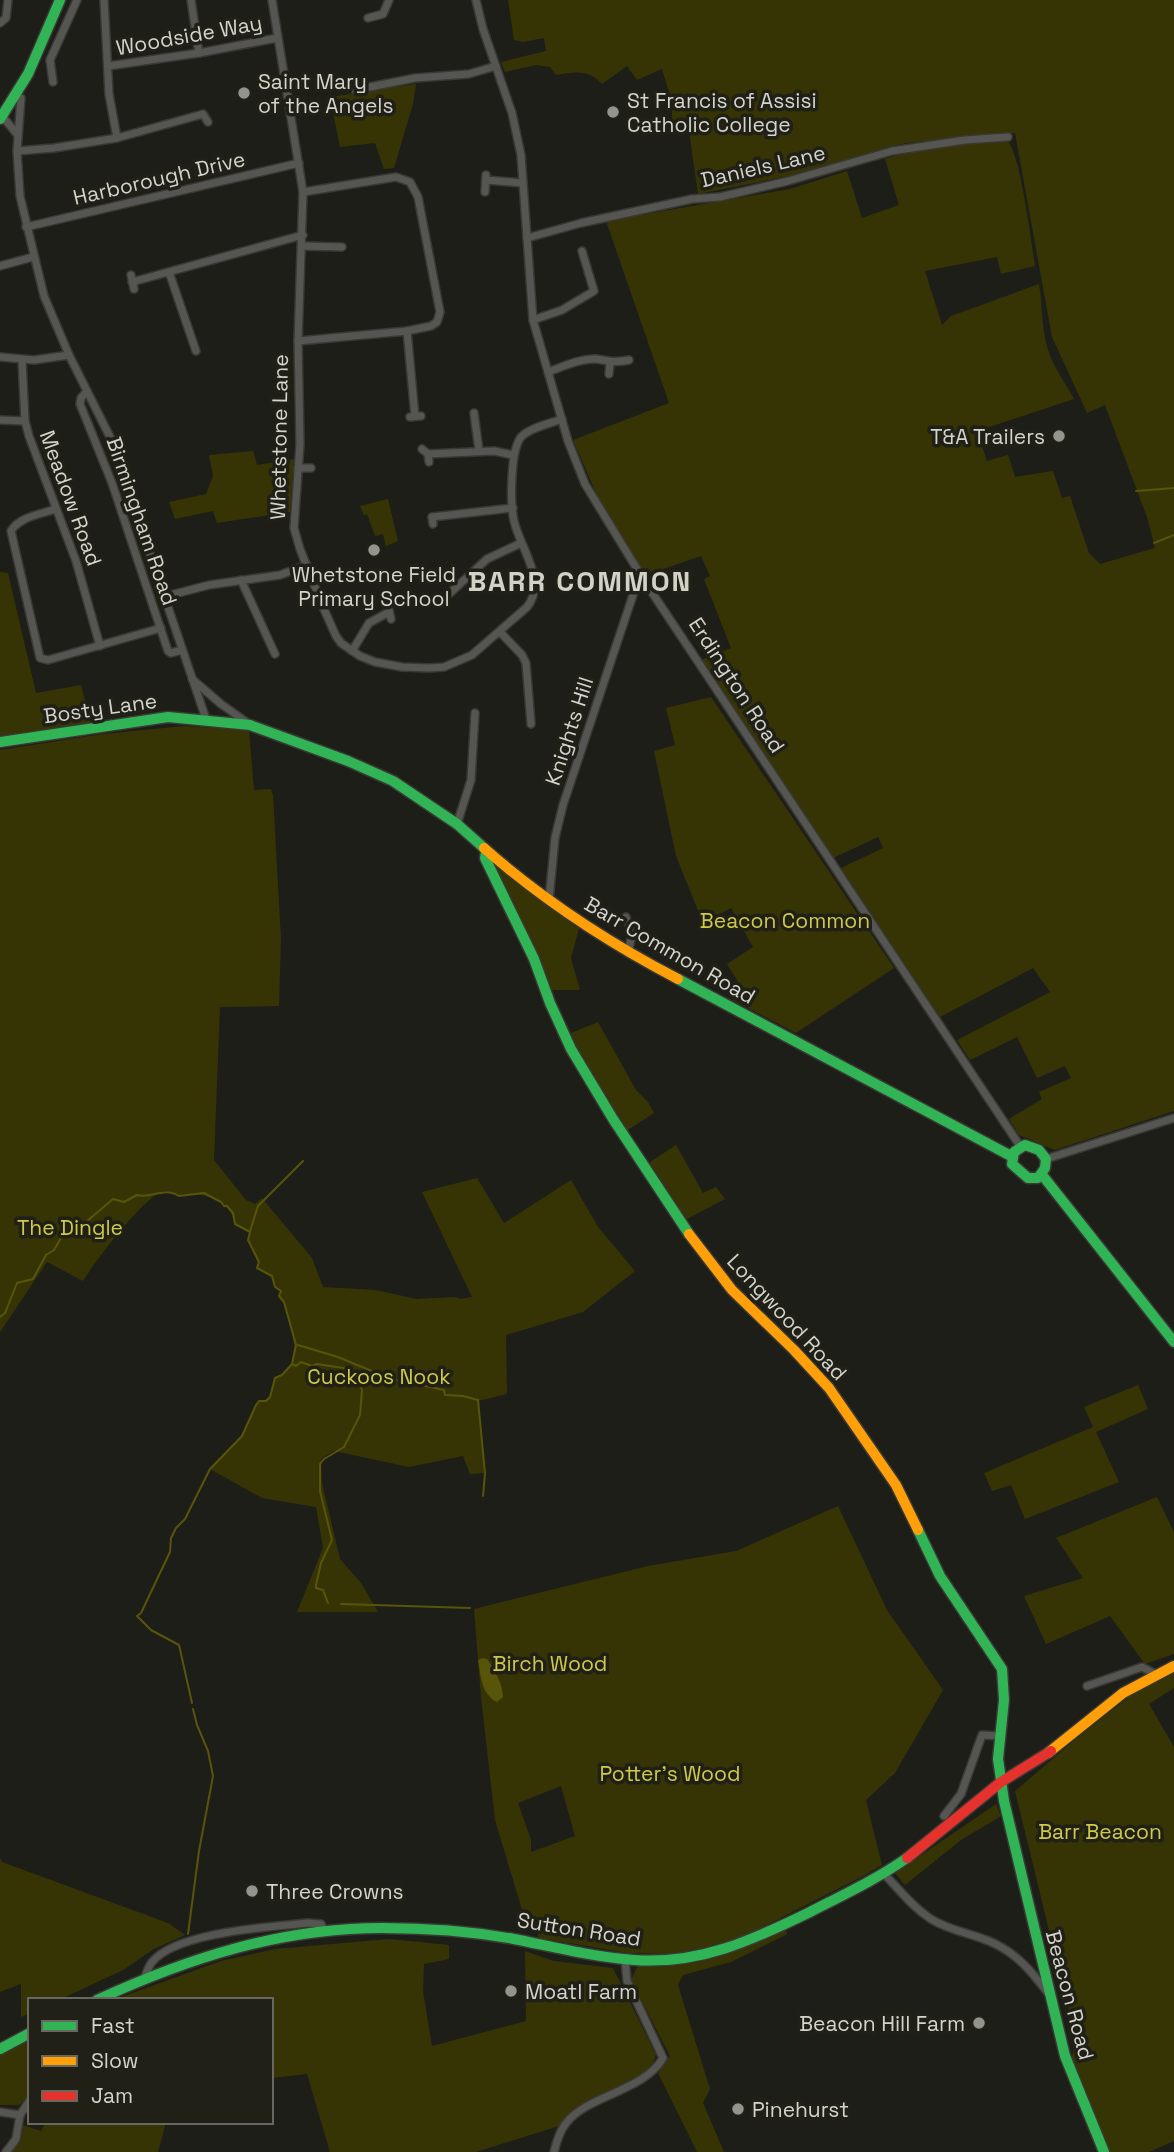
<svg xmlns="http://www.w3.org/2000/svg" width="1174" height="2152" font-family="'Space Grotesk',sans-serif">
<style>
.green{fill:#363405;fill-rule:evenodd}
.water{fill:#58550b}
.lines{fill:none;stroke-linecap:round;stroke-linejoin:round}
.stream{stroke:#58550b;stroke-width:2}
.street-casing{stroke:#393834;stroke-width:10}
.fast-casing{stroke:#393834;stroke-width:13}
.slow-casing{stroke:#393834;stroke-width:13}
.jam-casing{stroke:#393834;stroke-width:13}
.street{stroke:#555551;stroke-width:7}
.fast{stroke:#30b455;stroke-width:10}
.slow{stroke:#ff9f0a;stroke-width:10}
.jam{stroke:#e5322d;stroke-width:10}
.poi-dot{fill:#94948f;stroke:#202017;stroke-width:2.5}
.labels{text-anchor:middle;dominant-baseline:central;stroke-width:7;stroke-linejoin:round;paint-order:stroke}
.street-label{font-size:21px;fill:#d4d4ce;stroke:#202017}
.poi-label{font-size:21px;fill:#d4d4ce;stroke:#202017;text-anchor:start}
.park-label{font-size:21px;fill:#d0ca4a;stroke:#202017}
.district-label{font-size:28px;font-weight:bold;letter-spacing:2px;fill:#d2d2c7;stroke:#202017}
</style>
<rect width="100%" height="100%" fill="#1e1e19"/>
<g class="green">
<path d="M 508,0 L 1174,0 L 1174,1111 L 1055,1150 L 1019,1135 L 1009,1119 L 1042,1099 L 1039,1092 L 1071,1078 L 1065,1066 L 1037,1078 L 1017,1037 L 970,1060 L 957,1040 L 1050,992 L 1033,968 L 940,1017 L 841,868 L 883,848 L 878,837 L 833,858 L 701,660 L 731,648 L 704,579 L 710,576 L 701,556 L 646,575 L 600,502 L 573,440 L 669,403 L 606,221 L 790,189 L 847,171 L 862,218 L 899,205 L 885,159 C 921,147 971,135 1008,141 C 1021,158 1031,241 1035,266 L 1001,274 L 997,257 L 925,271 L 942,325 L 951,316 L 1039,284 C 1043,308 1041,333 1050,355 C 1055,370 1067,385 1074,399 L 977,431 L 987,461 L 1008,455 L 1015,477 L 1053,471 L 1062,498 L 1070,496 L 1089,553 L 1100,564 L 1155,548 L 1147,517 L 1105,405 L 1087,413 L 1052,337 L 1015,133 L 906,143 L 789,176 L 698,194 L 688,124 L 672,127 L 672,102 L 662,69 L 637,80 L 627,66 L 602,84 C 589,69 574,72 556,75 L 550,67 L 536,65 L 505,72 L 501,62 L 546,51 L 544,38 L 523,42 L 514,40 Z"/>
<path d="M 416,84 L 413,104 L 394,168 L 384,169 L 375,143 L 340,147 L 330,97 Z"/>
<path d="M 253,451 L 257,465 L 294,459 L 290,512 L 217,523 L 213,511 L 175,519 L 169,502 L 206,494 L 213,476 L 209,455 Z"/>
<path d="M 388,499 L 398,541 L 386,546 L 383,534 L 375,536 L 367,514 L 364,515 L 360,506 Z"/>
<path d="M 0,572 L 8,573 L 36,693 L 81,685 L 91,723 L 0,738 Z"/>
<path d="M 711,697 L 894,968 L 796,1033 L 733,1000 L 744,992 L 727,964 L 753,947 L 731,908 L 703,923 L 676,856 L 654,751 L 675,745 L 666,708 Z"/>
<path d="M 184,726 L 249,730 L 254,790 L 271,789 L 273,795 L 281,939 L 279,1006 L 220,1007 L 214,1160 L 246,1200 L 255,1204 L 262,1198 L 312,1258 L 323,1287 L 376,1290 L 416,1299 L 455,1297 L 460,1299 L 472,1297 L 422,1192 L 477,1178 L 504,1223 L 571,1180 L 598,1227 L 635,1271 L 583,1312 L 506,1335 L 507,1394 L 478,1401 L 485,1473 L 470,1474 L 463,1456 L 409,1467 L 334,1451 L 321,1459 L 322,1483 L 340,1559 L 361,1583 L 378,1612 L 297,1612 L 323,1548 L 316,1507 L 262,1498 L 210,1469 L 242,1436 L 256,1405 L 259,1401 L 266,1401 L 270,1397 L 275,1378 C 304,1368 293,1336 288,1316 C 285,1308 285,1302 279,1296 L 281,1291 L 275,1287 L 272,1276 L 257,1268 L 259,1262 L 248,1240 L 250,1232 L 235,1224 C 230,1198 202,1191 179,1196 C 174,1193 170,1190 164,1191 C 145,1195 94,1263 83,1281 L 47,1262 L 0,1332 L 0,750 L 103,734 Z"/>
<path d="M 497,865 L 579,928 L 571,958 L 580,990 L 550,990 L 538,956 L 535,955 L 493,866 Z"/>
<path d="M 598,1022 L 636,1090 L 648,1102 L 654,1113 L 626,1131 L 579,1053 L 571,1033 Z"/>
<path d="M 676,1145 L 703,1193 L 716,1187 L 725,1199 L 687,1219 L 647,1164 Z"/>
<path d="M 1138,1385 L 1148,1409 L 1096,1432 L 1119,1482 L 1025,1519 L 1011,1485 L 992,1491 L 984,1473 L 1093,1427 L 1084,1407 Z"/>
<path d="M 1157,1497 L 1174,1532 L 1174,1654 L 1145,1664 L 1110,1616 L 1046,1644 L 1024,1596 L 1083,1578 L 1056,1538 Z"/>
<path d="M 838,1506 L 887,1610 L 943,1690 L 895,1773 L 866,1800 L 882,1865 L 865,1875 L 757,1930 L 719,1946 L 670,1954 L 628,1953 L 539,1938 L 536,1927 L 526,1923 L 495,1820 L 481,1697 L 474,1609 L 648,1566 L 736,1551 ZM 561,1786 L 575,1836 L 531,1852 L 531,1840 L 518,1803 Z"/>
<path d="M 1174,1672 L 1174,1688 L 1149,1704 L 1174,1747 L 1174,2141 L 1149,2152 L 1110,2152 L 1072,2056 L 1076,2041 L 1015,1791 L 1077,1738 L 1139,1689 Z"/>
<path d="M 996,1804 L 1001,1816 L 961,1840 L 905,1885 L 895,1873 Z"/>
<path d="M 0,1858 L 2,1862 L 168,1923 L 185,1935 L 154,1949 L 123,1970 L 59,2000 L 30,2000 L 30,2013 L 21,2017 L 21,1984 L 0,1992 Z"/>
<path d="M 786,1930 L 787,1934 L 731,1962 L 683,1975 L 678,1985 L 710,2089 L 703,2103 L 724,2152 L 697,2152 L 658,2073 L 670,2056 L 631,1980 L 638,1965 L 687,1964 L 736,1951 Z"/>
<path d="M 389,1939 L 449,1945 L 449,1959 L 424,1964 L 423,1991 L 432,2046 L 526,2021 L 525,1951 L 554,1961 L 613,1968 L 656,2055 L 653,2063 L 645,2072 L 565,2117 L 562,2125 L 476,2152 L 330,2152 L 307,2074 L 271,2078 L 271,2000 L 113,2000 L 221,1961 L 275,1949 Z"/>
<path d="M 30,2038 L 30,2095 L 19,2105 L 0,2105 L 0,2053 Z"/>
<path d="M 46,2122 L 166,2122 L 158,2152 L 11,2152 L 21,2140 L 23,2125 L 41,2131 Z"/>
</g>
<path class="water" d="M 483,1658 L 487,1659 C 494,1669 503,1684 503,1697 L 497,1702 C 481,1694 481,1676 478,1660 Z"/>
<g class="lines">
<g class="stream">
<path d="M 1136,491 L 1174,488"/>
<path d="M 1154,543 L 1174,535"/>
<path d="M 250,1231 L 258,1206 L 303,1161"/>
<path d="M 0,1317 L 5,1313 L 17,1283 L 33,1279 L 46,1255 L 54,1250 L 62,1236 L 79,1228 L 113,1199 L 124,1202 L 137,1195 C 152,1199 164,1186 179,1196 L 204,1193 L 221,1202 L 224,1206 L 227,1206 L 233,1213 L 235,1224 L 250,1232 L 248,1240 L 259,1262 L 257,1268 L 272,1276 L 275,1287 L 281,1291 L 279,1296 L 284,1302 L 296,1345 L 292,1364 L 296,1366 L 301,1362 L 312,1366 L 317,1364 L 350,1369 L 356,1372 L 362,1390 L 360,1415 L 344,1447 L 324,1459 L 320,1464 L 320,1491 L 332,1540 L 321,1563 L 316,1585 L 316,1588 L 323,1590 L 328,1603"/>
<path d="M 298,1345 L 338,1357 L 391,1379 L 444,1390 L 445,1395 L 463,1396 L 478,1400 L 485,1473 L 483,1496"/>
<path d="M 341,1604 L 470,1608"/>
<path d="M 192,1703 L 179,1645 L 151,1630 L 137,1616 L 141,1613 L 170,1552 L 171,1538 L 176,1528 L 185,1519 L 210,1469 L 242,1436 L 256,1405 L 259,1401 L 266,1401 L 270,1397 L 275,1378 L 282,1375 L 292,1364"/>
<path d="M 188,1934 L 199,1851 L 213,1776 L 208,1751 L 197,1725 L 193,1709"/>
</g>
<g class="street-casing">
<g id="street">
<path d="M 104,0 L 109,94 L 117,138"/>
<path d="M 191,0 L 199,53"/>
<path d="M 272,0 L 303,192 L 298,341 L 300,444 L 294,528 L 300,549 L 323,607 L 336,636 L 341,643 L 360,656 L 375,662 L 402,667 L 429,668 L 444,667 L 472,655 L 527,607 C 548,581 520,548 514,521 C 510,504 510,448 522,436 C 532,427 549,424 562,419"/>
<path d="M 476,0 L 483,29 L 512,113 L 521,155 L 533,320 L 568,441 L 585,484 L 645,582 L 1020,1146"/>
<path d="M 368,18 L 383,14 L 389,0"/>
<path d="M 0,23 L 6,18 L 8,0"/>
<path d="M 108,66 L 199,53 L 277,38"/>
<path d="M 53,82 L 50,60 L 77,0"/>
<path d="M 355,90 L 415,78 L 469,74 L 496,66"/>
<path d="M 21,98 L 17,151 L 20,196 L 44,296 L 69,355 L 111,439 L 206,719"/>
<path d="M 2,116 L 17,134"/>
<path d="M 17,151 L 54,148 L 117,138 L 203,114 L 208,122"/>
<path d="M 486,180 L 522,183"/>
<path d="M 485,192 L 486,175"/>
<path d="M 26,227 L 299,163"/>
<path d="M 527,238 L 581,223 L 692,199 L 720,197 L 788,181 L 892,151 L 965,140 L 1008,137"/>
<path d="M 302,246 L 342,247"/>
<path d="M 0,266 L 33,257"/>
<path d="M 169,272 L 196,351"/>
<path d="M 131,275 L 134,289"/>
<path d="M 132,282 L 303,235"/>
<path d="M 533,320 L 562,310 L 594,291 L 582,251"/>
<path d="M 407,331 L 415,416"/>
<path d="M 298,341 L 407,331 L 431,326 L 437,322 L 440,312 L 418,197 L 410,182 L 396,177 L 303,192"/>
<path d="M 0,357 L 34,360 L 69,355"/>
<path d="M 22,360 L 25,421 L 29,436 L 76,561 L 100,646"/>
<path d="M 548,372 C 562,367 581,358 596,359 C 611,361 614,363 629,360"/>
<path d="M 609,374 L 610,363"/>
<path d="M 87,391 L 81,398 L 80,404 L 112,483 L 168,651 L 171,653 L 182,650"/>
<path d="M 474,413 L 479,451"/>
<path d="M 410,417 L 421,416"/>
<path d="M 0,420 L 25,421"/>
<path d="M 422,449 L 428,454 L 429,462"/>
<path d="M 428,454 L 494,451 L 513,455"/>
<path d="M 298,468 L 311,468"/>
<path d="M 56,509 C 41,514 19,517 11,531 L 40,658 L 48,660 L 161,628"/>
<path d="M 433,524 L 432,517 L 513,508"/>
<path d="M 241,580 L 275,654"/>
<path d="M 449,594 L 487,559 L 521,543"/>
<path d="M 163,597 L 209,585 L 280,575 L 307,565"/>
<path d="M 386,597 L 391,619"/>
<path d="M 501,633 L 522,655 L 526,663 L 531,724"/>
<path d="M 352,651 L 369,623 L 389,612"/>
<path d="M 192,679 L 221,704 L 249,724"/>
<path d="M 457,824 L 471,780 L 475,713"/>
<path d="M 549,900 L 555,838 L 563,805 L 634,592 L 645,582"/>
<path d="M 626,917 L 632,935 L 628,953"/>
<path d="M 1046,1159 L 1174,1118"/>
<path d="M 1087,1686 L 1142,1667 L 1155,1674"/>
<path d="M 944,1816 L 961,1794 L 982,1735 L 1000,1736"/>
<path d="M 884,1874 C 899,1889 912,1907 931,1919 C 953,1933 980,1934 1001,1947 C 1021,1958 1034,1975 1048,1993"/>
<path d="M 145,1977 C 147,1972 148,1967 152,1962 C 177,1932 269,1927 308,1923 L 321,1924 L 324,1930"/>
<path d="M 0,2112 L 20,2115"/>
<path d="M 6,2152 L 16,2139 L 20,2115 L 30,2100"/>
<path d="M 554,2152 C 557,2141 560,2130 567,2122 C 589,2095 644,2091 663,2058 L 627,1981 L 625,1959"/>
</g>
</g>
<g class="fast-casing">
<g id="fast">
<path d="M 0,119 L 28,74 L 60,0"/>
<path d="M 0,742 L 168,717 L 250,725 L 348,761 L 393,781 L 457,824 L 484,848"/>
<path d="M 486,852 L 485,858 L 534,959 L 550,1003 L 571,1049 L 613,1119 L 689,1234"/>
<path d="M 678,979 L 1011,1156"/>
<path d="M 1025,1145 L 1039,1150 L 1046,1159 L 1045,1168 L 1038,1178 L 1028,1178 L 1012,1164 L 1014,1152 Z"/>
<path d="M 1043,1176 L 1174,1342"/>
<path d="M 918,1530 L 940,1576 L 1002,1669 L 1004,1700 L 998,1759 L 1004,1801 L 1065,2056 L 1104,2152"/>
<path d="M 97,2000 C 188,1958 281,1928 382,1928 C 426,1928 470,1931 514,1939 C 554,1947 593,1957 634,1960 C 699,1965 753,1940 810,1912 C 843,1895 877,1879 907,1858"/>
<path d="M 0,2049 L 30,2033"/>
</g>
</g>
<g class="slow-casing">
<g id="slow">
<path d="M 484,848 C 543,900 609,943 678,979"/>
<path d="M 689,1234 L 732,1290 L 794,1350 L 829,1388 L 896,1485 L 918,1530"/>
<path d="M 1048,1753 L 1123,1693 L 1174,1666"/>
</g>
</g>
<g class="jam-casing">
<path id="jam" d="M 907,1858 L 1001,1782 L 1051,1751"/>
</g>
<use href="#street" class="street"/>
<use href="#fast" class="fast"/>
<use href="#slow" class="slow"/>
<use href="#jam" class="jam"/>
</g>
<g class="poi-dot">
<circle cx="244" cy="93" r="7"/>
<circle cx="613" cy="112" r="7"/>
<circle cx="1059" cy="436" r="7"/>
<circle cx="374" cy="550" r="7"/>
<circle cx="252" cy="1891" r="7"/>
<circle cx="511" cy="1991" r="7"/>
<circle cx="979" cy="2023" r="7"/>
<circle cx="738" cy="2109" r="7"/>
</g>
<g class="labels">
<g class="street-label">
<text transform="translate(189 35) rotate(-10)">Woodside Way</text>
<text transform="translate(763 166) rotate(-13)">Daniels Lane</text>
<text transform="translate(159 178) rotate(-13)">Harborough Drive</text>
<text transform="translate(279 437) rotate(-89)">Whetstone Lane</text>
<text transform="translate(71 498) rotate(70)">Meadow Road</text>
<text transform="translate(142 521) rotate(71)">Birmingham Road</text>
<text transform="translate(737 685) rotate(57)">Erdington Road</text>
<text transform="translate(100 708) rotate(-8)">Bosty Lane</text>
<text transform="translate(569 731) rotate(-72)">Knights Hill</text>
<text transform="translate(670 950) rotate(30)">Barr Common Road</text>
<text transform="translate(787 1317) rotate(47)">Longwood Road</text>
<text transform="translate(579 1929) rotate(9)">Sutton Road</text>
<text transform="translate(1070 1995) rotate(75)">Beacon Road</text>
</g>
<g class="poi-label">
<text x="258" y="81">Saint Mary<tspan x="258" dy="24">of the Angels</tspan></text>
<text x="627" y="100">St Francis of Assisi<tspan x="627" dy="24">Catholic College</tspan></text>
<text x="1045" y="436" text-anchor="end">T&amp;A Trailers</text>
<text x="374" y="574" text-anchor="middle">Whetstone Field<tspan x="374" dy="24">Primary School</tspan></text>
<text x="266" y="1891">Three Crowns</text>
<text x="525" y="1991">Moatl Farm</text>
<text x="965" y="2023" text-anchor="end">Beacon Hill Farm</text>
<text x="752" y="2109">Pinehurst</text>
</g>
<g class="park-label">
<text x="785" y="920">Beacon Common</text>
<text x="70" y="1227">The Dingle</text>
<text x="379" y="1376">Cuckoos Nook</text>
<text x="550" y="1663">Birch Wood</text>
<text x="670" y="1773">Potter's Wood</text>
<text x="1100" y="1831">Barr Beacon</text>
</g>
<g class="district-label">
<text x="580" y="581">BARR COMMON</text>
</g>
</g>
<rect x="28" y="1998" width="245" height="126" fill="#202017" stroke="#686860" stroke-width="2"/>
<rect x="42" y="2021" width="35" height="10" fill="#30b455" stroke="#686860" stroke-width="2"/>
<text x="91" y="2033" font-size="21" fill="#d4d4ce">Fast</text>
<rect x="42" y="2056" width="35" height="10" fill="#ff9f0a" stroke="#686860" stroke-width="2"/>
<text x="91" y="2068" font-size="21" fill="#d4d4ce">Slow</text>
<rect x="42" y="2091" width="35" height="10" fill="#e5322d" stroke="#686860" stroke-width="2"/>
<text x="91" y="2103" font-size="21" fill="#d4d4ce">Jam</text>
</svg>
